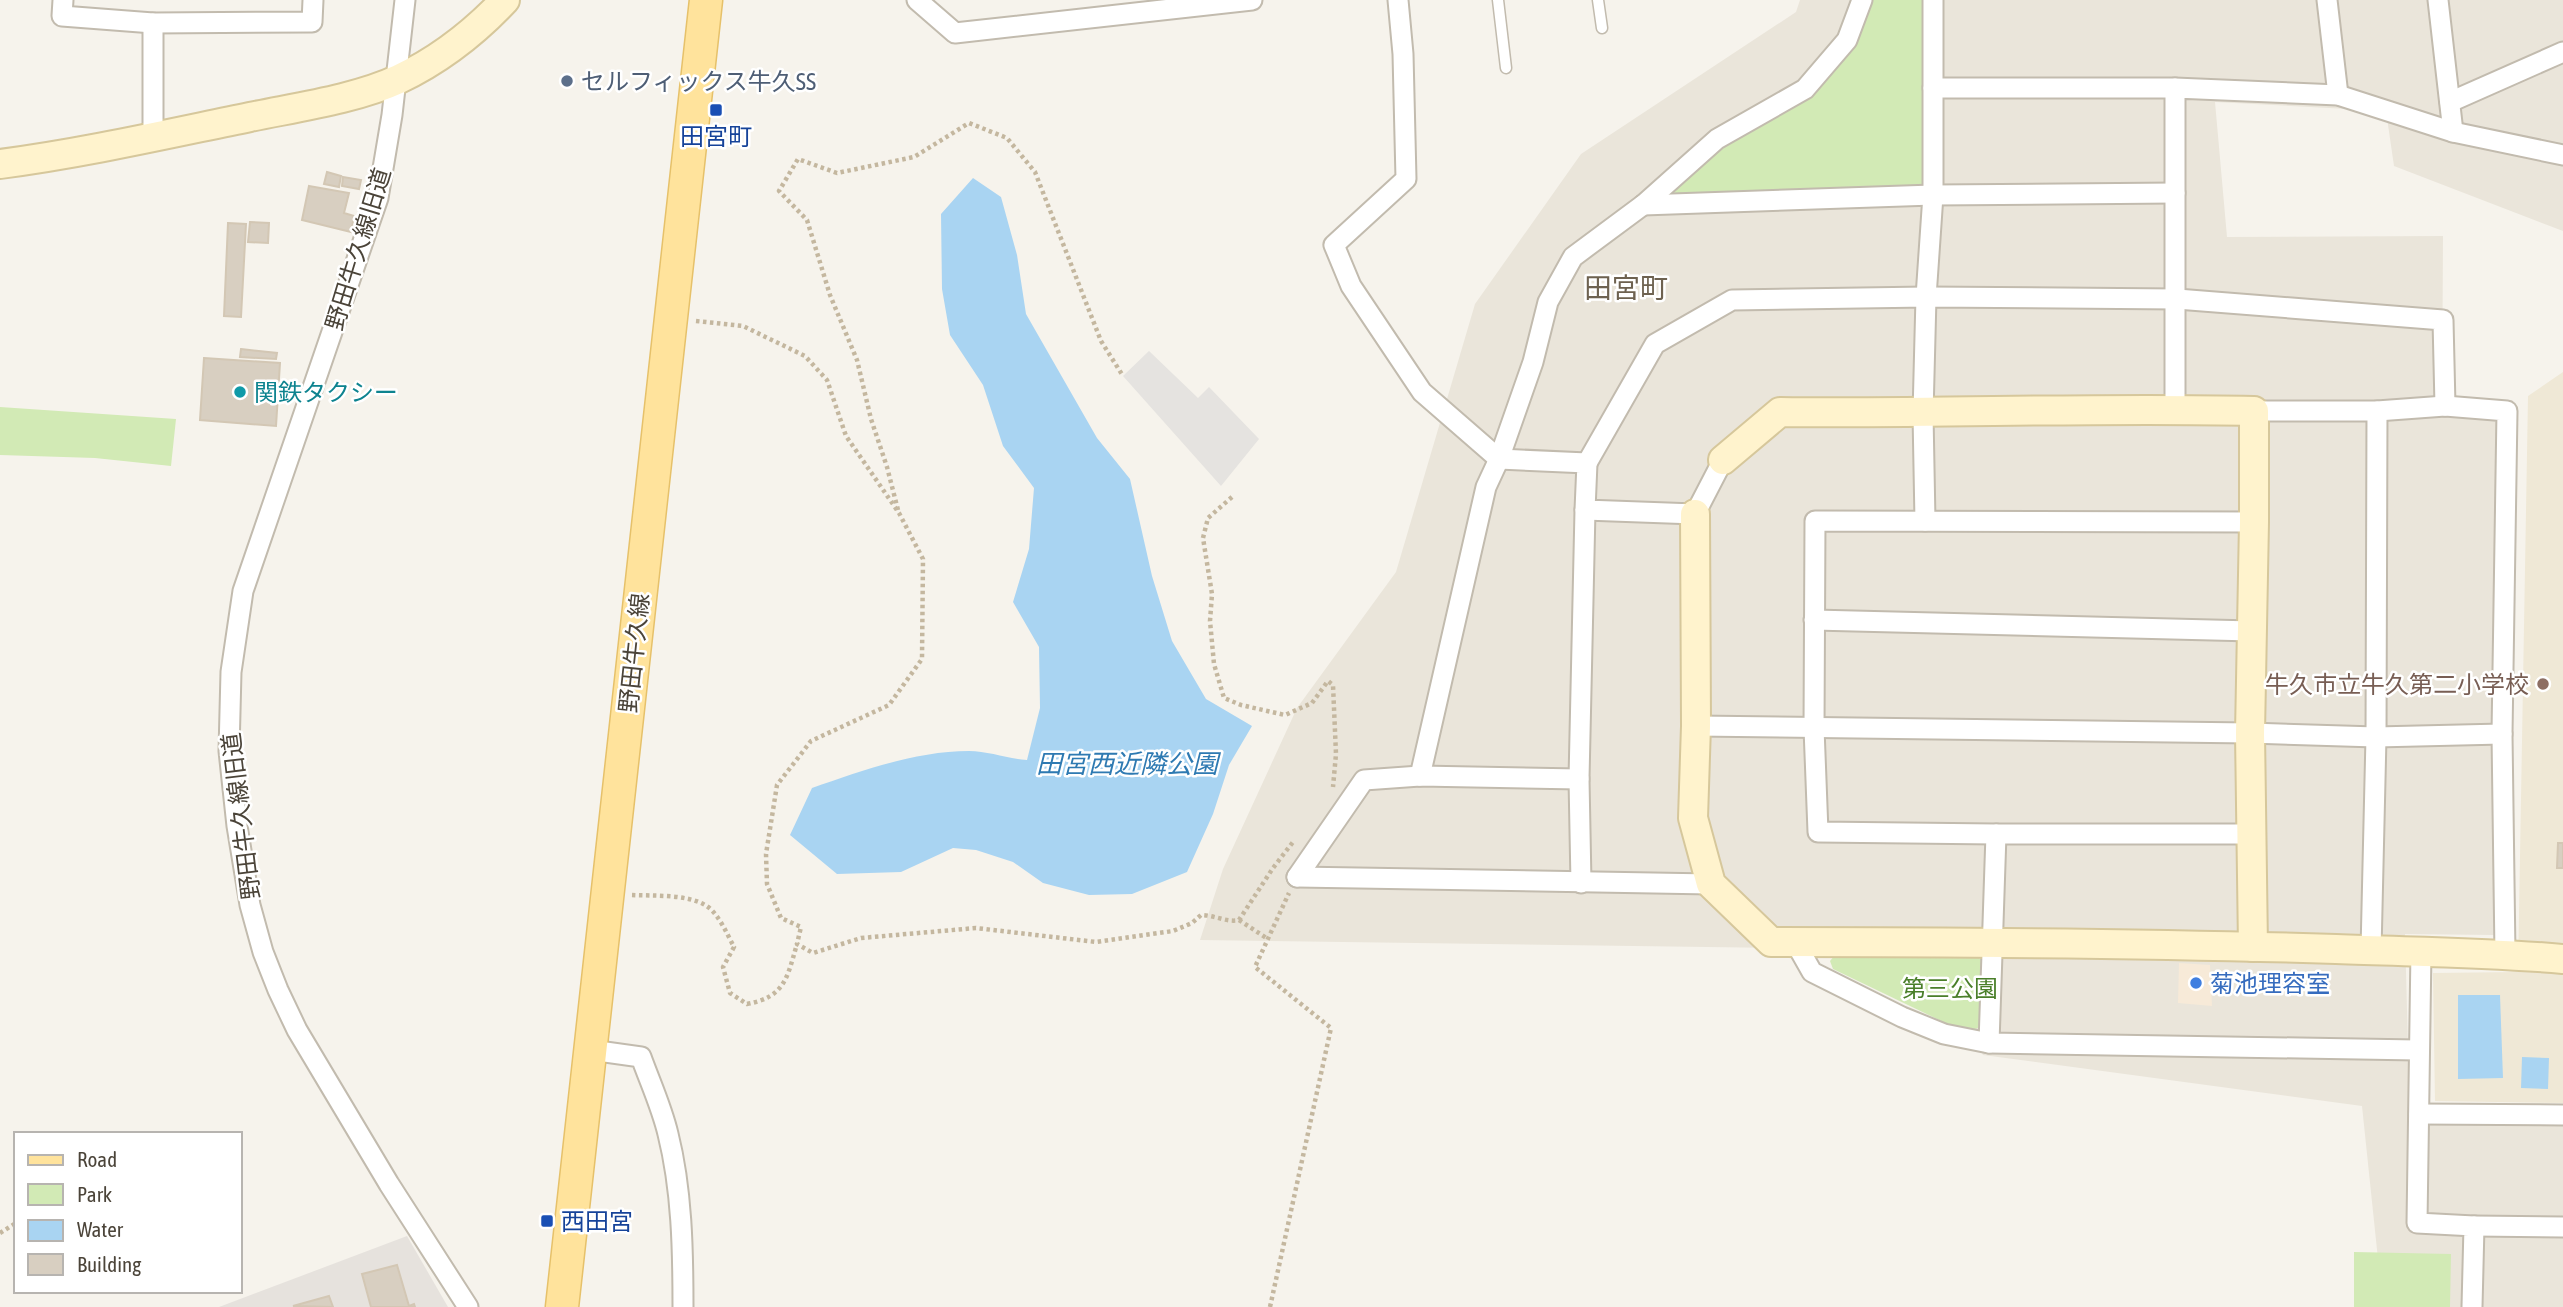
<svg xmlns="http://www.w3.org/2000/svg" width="2563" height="1307" font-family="'Asap Condensed','Noto Sans JP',sans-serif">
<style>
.residential{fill:#eae5da}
.commercial{fill:#f7ead8}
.industrial{fill:#e6e2dd}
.education{fill:#efe8d6}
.green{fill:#d2eab5}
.parking{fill:#e5e3e0}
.water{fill:#a9d4f2}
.building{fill:#d8cfc1;stroke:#d3c7b4;stroke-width:2}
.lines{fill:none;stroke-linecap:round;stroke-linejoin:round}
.lane-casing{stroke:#c2bbae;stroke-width:13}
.street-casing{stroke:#c2bbae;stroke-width:23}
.secondary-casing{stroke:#d6c79b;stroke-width:32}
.primary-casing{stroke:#e6c16a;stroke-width:35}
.path{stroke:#c4b79f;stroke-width:4.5;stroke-dasharray:3.5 3.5;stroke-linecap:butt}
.lane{stroke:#fff;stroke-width:10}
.street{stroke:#fff;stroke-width:19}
.secondary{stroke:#fff3cd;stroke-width:28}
.primary{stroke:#ffe39c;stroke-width:32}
.service-dot{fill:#5c6f8a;stroke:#fff;stroke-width:2.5}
.transit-dot{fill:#1a4fb4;stroke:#fff;stroke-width:2.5}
.culture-dot{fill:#0f9aa8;stroke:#fff;stroke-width:2.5}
.education-dot{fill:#8d6e63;stroke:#fff;stroke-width:2.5}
.shop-dot{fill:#3f7fe0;stroke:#fff;stroke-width:2.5}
.labels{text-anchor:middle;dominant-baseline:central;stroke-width:5;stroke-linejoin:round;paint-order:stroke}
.service-label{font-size:24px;fill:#4e5e75;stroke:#fff;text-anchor:start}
.transit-label{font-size:24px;fill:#164399;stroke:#fff}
.street-label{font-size:24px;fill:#4b4439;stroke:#fff}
.culture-label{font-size:24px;fill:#0d838f;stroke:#fff;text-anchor:start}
.education-label{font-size:24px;fill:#785e54;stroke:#fff;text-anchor:end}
.shop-label{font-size:24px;fill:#366cbe;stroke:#fff;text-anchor:start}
.park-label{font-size:24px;fill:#4a7f2a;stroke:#fff}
.water-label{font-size:26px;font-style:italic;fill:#2e7ab2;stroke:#fff}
.quarter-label{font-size:28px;fill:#6e6250;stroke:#fff}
</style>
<rect width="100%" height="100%" fill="#f6f3ec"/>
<path class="residential" d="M 1800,0 L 2563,0 L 2563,231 L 2394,166 L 2386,111 L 2215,102 L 2227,237 L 2443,236 L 2442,417 L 2498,418 L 2494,935 L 2405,934 L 2410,1122 L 2563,1123 L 2563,1307 L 2383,1307 L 2362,1106 L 1983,1055 L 1934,963 L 1851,949 L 1200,940 L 1223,869 L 1297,708 L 1396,572 L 1475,304 L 1581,154 L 1796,12 Z"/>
<path class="commercial" d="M 2179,963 L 2210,965 L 2212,1006 L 2178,1003 Z"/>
<path class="industrial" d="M 407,1236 L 448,1307 L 219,1307 Z"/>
<path class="education" d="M 2563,372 L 2563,1103 L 2435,1101 L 2433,973 L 2518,972 L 2528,396 Z"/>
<g class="green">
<path d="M 1862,0 L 1933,0 L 1933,195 L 1643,205 L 1717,139 L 1805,89 Z"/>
<path d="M 0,407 L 176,419 L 171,466 L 95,458 L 0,455 Z"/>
<path d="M 1836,954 L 1973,955 L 1987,963 L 1985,1025 L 1970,1031 L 1960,1030 L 1833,969 L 1830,961 Z"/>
<path d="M 2354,1252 L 2451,1254 L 2450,1307 L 2354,1307 Z"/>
</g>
<path class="parking" d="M 1149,351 L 1198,398 L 1209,387 L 1259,439 L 1221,486 L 1123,376 Z"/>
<g class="water">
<path d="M 973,178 L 1001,197 L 1017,255 L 1026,314 L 1097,438 L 1130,479 L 1152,576 L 1172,641 L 1206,699 L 1252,726 L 1229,765 L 1213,814 L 1187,872 L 1132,894 L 1089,895 L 1043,883 L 1013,862 L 976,850 L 953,848 L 901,872 L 837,874 L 790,835 L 812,788 C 861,771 916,751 969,751 C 988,751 1009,759 1027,760 L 1040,708 L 1039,647 L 1013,602 L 1029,549 L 1034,488 L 1003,446 L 983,385 L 950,335 L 942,289 L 941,214 Z"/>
<path d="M 2458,995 L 2500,995 L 2503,1078 L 2458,1079 Z"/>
<path d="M 2522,1057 L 2549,1058 L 2548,1089 L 2521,1088 Z"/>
</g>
<g class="building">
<path d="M 327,172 L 341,176 L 339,187 L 324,184 Z"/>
<path d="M 343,177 L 361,180 L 359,189 L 342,186 Z"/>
<path d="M 309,186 L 349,193 L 344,213 L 354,216 L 351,232 L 302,220 Z"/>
<path d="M 250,222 L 269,223 L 268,243 L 248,242 Z"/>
<path d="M 228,223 L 246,224 L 241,317 L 224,316 Z"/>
<path d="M 241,349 L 277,353 L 276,359 L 240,357 Z"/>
<path d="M 204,358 L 280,363 L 276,426 L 200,420 Z"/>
<path d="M 2558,843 L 2563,843 L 2563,868 L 2557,868 Z"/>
<path d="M 397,1265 L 409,1306 L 414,1304 L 415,1307 L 371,1307 L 362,1274 Z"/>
<path d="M 329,1296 L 333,1307 L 293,1306 Z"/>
</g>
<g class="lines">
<g class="lane-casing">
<g id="lane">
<path d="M 1498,0 L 1506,68"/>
<path d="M 1598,0 L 1602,28"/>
</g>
</g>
<g class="street-casing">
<g id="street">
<path d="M 63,0 L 62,16 L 153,23 L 312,22 L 313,0"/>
<path d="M 405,0 L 392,115 L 378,198 L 243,591 L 231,672 L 229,751 L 237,826 L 250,905 L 263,952 L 278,990 L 297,1030 L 389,1184 L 468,1307"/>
<path d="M 917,0 L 955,33 L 1252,0"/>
<path d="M 1398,0 L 1403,54 L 1406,179 L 1334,245 L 1351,286 L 1422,392 L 1499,459 L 1587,463 L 1585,510 L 1695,514 L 1723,460"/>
<path d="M 2327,0 L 2338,95"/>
<path d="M 2438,0 L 2453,132"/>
<path d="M 1933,88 L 2175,88"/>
<path d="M 2450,102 L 2563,52"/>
<path d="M 153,137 L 153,23"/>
<path d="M 1643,205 L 1933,195 L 2175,193"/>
<path d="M 2175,409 L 2175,88 L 2338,95 L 2453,132 L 2563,155"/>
<path d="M 2254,411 L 2377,411 L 2445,406 L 2507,411 L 2502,734 L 2505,954"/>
<path d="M 1587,463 L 1655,344 L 1732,300 L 1926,297 L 2177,299 L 2443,320 L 2445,406"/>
<path d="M 1925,521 L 1923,414 L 1926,297 L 1933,195 L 1933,0"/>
<path d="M 1814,620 L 2252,631"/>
<path d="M 1696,726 L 2250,733 L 2376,737 L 2502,734"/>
<path d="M 1420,776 L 1486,487 L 1499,459 L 1533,362 L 1548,302 L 1573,257 L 1643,205 L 1717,139 L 1805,89 L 1847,40 L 1862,0"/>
<path d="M 1996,834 L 1989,1043 L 2417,1050"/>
<path d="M 2251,834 L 1996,834 L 1818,832 L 1814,728 L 1815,521 L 2254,522"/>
<path d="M 1297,877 L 1711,884"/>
<path d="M 1297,877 L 1364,780 L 1420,776 L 1579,779"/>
<path d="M 1581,883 L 1579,779 L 1585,510"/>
<path d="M 1795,942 L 1812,972 L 1902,1017 L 1944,1034 L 1989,1043"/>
<path d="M 2421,950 L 2417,1223 L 2474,1226 L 2472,1307"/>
<path d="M 2371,951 L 2376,737 L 2377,411"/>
<path d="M 591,1050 L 641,1057 C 650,1082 662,1108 668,1134 C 682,1190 683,1250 683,1307"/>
<path d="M 2419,1114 L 2563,1115"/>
<path d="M 2474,1226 L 2563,1227"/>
</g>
</g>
<g class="secondary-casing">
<g id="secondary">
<path d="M 0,164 C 84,153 167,134 250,117 C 298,107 356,99 399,79 C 441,59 474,33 505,0"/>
<path d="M 1723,460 L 1780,412 C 1938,414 2096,407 2254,411 L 2254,522 L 2250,733 L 2253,947"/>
<path d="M 1695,514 L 1696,726 L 1693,818 L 1711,884 L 1771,942 C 1959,942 2148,943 2336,949 C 2412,952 2487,952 2563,959"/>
</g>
</g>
<g class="primary-casing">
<path id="primary" d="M 562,1307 L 706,0"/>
</g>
<g class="path">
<path d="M 696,321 L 743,326 L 805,356 L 827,380 L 846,436 L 899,513 L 923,559 L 922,659 L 889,705 L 811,741 L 777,785 L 766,854 L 767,884 L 781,918 L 801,927 L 797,944 L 813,953 L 861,938 L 976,928 L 1096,942 L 1173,931 L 1192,923 L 1201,915 C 1214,915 1228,923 1239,920 L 1273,868 L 1293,842"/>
<path d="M 1232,497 L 1208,518 L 1203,538 L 1212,594 L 1210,621 L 1214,664 L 1224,698 L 1241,705 L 1285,715 L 1312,703 L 1328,681 L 1333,685 L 1336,754 L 1333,787"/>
<path d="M 898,510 L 887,467 L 871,419 L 857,360 L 830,295 L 807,220 L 779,191 L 798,159 L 837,173 L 914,157 L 969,123 L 1007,138 L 1035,172 L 1101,341 L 1123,376"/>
<path d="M 632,895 C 653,896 686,894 705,905 C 718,912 727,934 734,947 L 723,967 L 730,993 L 747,1004 C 785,997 787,978 797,944"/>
<path d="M 1239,920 L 1268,939"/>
<path d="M 0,1233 L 16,1223"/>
<path d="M 1270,1307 L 1331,1028 L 1255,967 L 1289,893"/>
</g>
<use href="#lane" class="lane"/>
<use href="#street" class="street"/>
<use href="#secondary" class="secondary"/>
<use href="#primary" class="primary"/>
</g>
<circle class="service-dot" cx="567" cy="81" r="7"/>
<g class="transit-dot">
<rect x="709" y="103" width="14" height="14" rx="3.5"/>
<rect x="540" y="1214" width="14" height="14" rx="3.5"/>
</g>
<circle class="culture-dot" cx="240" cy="392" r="7"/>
<circle class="education-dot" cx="2543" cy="684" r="7"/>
<circle class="shop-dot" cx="2196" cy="983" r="7"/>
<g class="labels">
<g class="service-label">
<text x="581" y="81">セルフィックス牛久SS</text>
</g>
<g class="transit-label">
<text x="716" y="136">田宮町</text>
<text x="561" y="1221" text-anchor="start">西田宮</text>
</g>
<g class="street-label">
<text transform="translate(358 249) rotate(-73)">野田牛久線旧道</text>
<text transform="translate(634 653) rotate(-84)">野田牛久線</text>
<text transform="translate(241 816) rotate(-97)">野田牛久線旧道</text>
</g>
<g class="culture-label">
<text x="254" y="392">関鉄タクシー</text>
</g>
<g class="education-label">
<text x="2529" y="684">牛久市立牛久第二小学校</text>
</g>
<g class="shop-label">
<text x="2210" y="983">菊池理容室</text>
</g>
<g class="park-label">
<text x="1950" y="988">第三公園</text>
</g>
<g class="water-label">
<text x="1127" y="764">田宮西近隣公園</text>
</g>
<g class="quarter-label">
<text x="1626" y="288">田宮町</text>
</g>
</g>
<rect x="14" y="1132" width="228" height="161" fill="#ffffff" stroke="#b7b4b0" stroke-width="2"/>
<rect x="28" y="1155" width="35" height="10" fill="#ffe39c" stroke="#b7b4b0" stroke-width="2"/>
<text x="77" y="1167" font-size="21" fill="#4b4439">Road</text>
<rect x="28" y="1184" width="35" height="21" fill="#d2eab5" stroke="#b7b4b0" stroke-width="2"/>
<text x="77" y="1202" font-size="21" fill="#4b4439">Park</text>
<rect x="28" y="1220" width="35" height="21" fill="#a9d4f2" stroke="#b7b4b0" stroke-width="2"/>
<text x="77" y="1237" font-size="21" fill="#4b4439">Water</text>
<rect x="28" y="1254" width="35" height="21" fill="#d8cfc1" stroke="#b7b4b0" stroke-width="2"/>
<text x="77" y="1272" font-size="21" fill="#4b4439">Building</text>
</svg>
